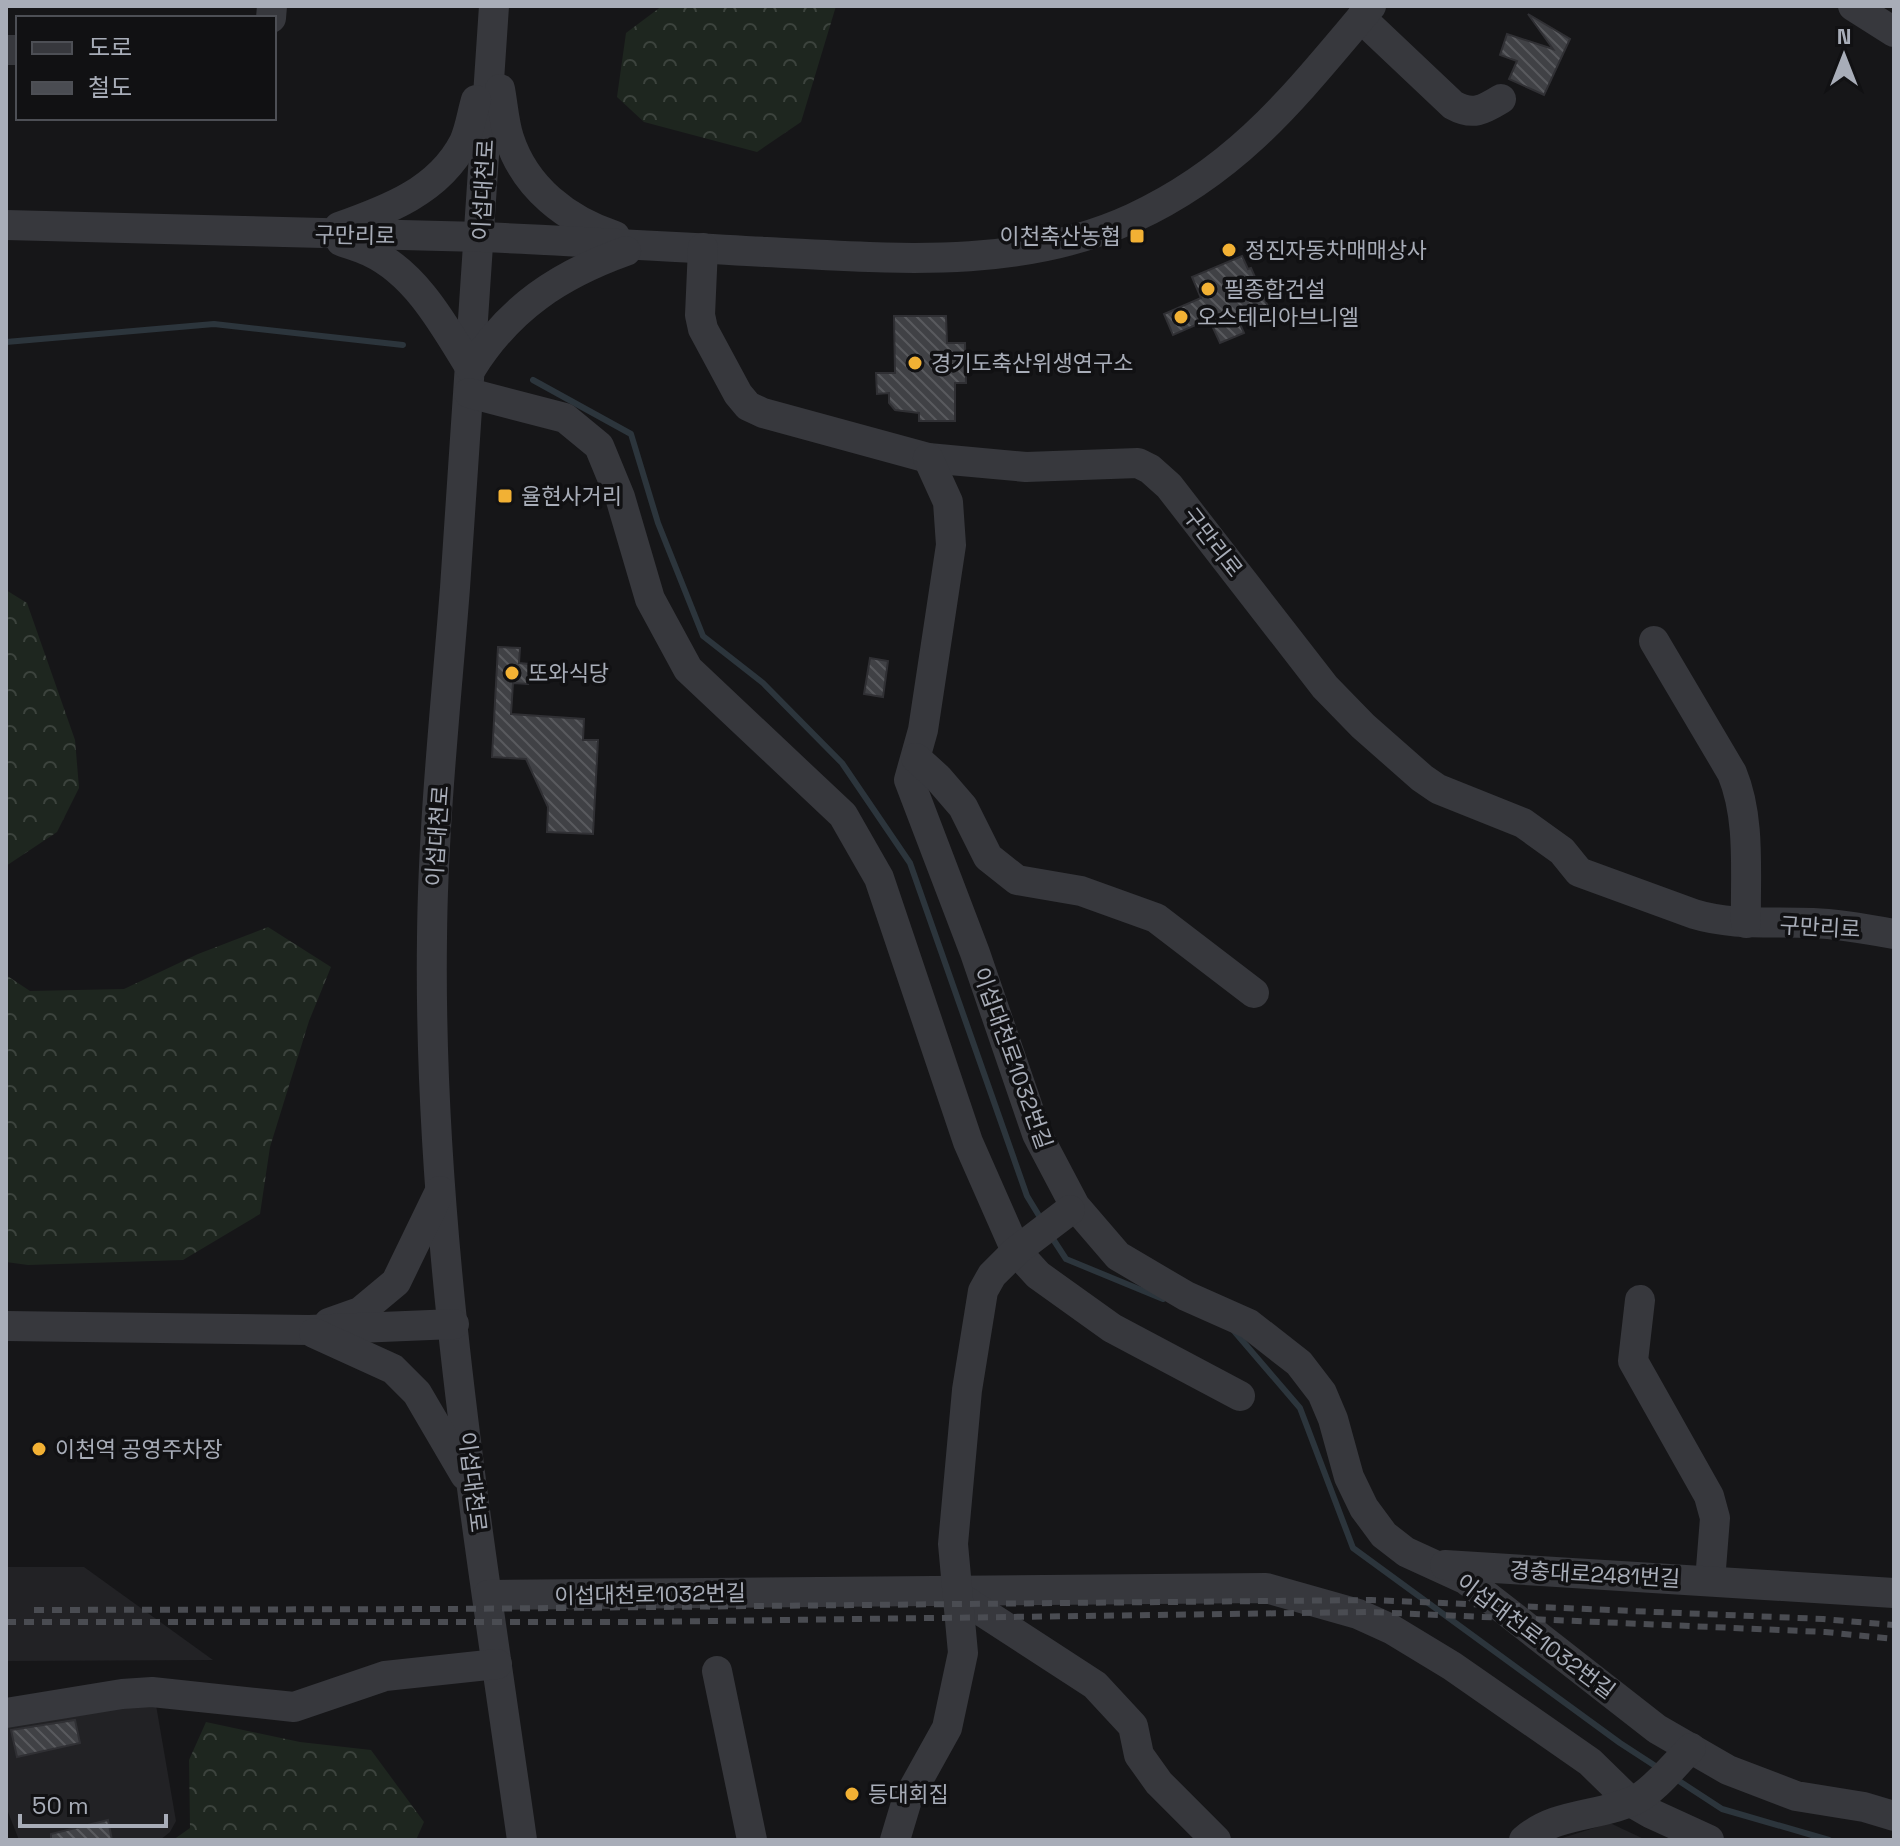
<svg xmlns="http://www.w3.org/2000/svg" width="1900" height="1846" font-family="'Space Grotesk','Noto Sans KR',sans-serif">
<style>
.built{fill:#222225}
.forest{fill:url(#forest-crowns)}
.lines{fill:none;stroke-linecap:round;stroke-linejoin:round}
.stream{stroke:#2c353c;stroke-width:6}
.building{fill:url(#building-back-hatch);stroke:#303034;stroke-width:2}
.minor{stroke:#37383d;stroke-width:30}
.rail{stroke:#4a4c52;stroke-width:6;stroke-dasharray:10 8;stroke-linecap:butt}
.poi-dot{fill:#f2b134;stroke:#111113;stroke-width:3}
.labels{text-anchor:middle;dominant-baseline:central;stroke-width:7;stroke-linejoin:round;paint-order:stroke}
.street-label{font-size:22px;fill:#a8adb8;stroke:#111113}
.poi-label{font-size:22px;fill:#a8adb8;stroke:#111113;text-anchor:start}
</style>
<defs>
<pattern id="forest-crowns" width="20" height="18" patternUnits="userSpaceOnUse" patternTransform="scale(2)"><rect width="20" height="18" fill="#1e261f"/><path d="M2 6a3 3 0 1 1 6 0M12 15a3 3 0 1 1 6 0" fill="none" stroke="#3c433d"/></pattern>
<pattern id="building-back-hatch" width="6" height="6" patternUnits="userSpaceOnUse" patternTransform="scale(2)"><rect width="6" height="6" fill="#404145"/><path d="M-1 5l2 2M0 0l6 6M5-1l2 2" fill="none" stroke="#595a5e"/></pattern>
</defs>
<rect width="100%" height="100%" fill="#161618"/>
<g class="built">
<path d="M 6,1567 L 84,1567 L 213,1660 L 6,1661 Z"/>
<path d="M 156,1705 L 176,1821 L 170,1832 L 160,1840 L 19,1840 L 6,1807 L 6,1721 Z"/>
<path d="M 1610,1823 L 1646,1840 L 1556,1840 Z"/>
</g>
<g class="forest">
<path d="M 662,6 L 836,6 L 801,122 L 757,152 L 644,122 L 617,97 L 626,33 Z"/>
<path d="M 6,590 L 27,603 L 75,740 L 79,788 L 57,832 L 6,866 Z"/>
<path d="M 268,927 L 331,967 L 309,1021 L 270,1147 L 260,1214 L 183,1260 L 28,1265 L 6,1262 L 6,975 L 30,991 L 124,989 L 198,954 Z"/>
<path d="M 206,1722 L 300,1742 L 371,1750 L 424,1822 L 416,1840 L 173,1840 L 190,1828 L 189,1760 Z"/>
</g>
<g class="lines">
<g class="stream">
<path d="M 6,342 L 214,324 L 403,345"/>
<path d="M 533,380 L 631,434 L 658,523 L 703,636 L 763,683 L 842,763 L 910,863 L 1027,1196 L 1041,1219"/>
<path d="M 1051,1236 L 1066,1259 L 1163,1299"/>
<path d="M 1234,1331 L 1300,1408 L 1353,1548 L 1620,1743 L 1660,1769"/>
<path d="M 1676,1779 L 1722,1809 L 1829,1840"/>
</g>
</g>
<g class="building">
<path d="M 1528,14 L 1570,39 L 1544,95 L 1509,79 L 1517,61 L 1500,55 L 1507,34 L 1553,49 Z"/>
<path d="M 1242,256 L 1248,269 L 1251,268 L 1270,311 L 1240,324 L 1244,333 L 1220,343 L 1209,319 L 1173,335 L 1164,314 L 1201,298 L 1192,277 Z"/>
<path d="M 894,316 L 946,316 L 947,343 L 965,343 L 966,383 L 955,383 L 955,421 L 919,421 L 919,413 L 895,410 L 889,403 L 889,393 L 877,394 L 876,373 L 895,373 Z"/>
<path d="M 498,647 L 520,648 L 519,663 L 529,664 L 528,684 L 513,683 L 511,714 L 584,719 L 583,740 L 598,740 L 593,834 L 547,832 L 548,807 L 526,759 L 492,757 Z"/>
<path d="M 870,658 L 888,661 L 883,697 L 864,694 Z"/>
<path d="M 75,1720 L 80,1743 L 17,1757 L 11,1730 Z"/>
<path d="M 108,1820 L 112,1840 L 51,1840 L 51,1834 Z"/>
</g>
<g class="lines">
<g class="minor">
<path d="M 494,6 C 482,200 469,394 455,588 C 446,704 433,822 432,938 C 428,1240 480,1542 522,1840"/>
<path d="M 1853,6 L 1894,32"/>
<path d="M 271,18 L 272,6"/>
<path d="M 1361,18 L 1453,105 C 1473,116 1483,110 1501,99"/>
<path d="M 6,50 L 18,50"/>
<path d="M 500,89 C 503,105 504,123 509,138 C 525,188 567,220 615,236"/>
<path d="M 6,225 C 164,230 323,232 481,237 C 576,241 671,247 766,252 C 889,258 1018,271 1133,218 C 1241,168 1297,93 1371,6"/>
<path d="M 339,227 C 387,210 439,191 464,142 C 470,129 472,113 476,100"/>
<path d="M 341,241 C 351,245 361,247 370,252 C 417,274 445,327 471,369 C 509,308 559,275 626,251"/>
<path d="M 703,248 L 700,315 L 703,329 L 738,394 L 748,406 L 763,413 L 928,458 L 1026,467 L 1138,463 L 1150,469 L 1169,486 L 1325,687 L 1363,726 L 1422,778 L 1438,789 L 1523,823 L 1562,851 L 1579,872 L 1694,914 C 1733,926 1772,921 1813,923 C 1840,924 1867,929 1894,934"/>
<path d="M 469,393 L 565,418 L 599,446 L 620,497 L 650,599 L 688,669 L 843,815 L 879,878 L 968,1142 L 1016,1251 L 1038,1275 L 1112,1328 L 1240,1396"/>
<path d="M 928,458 L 948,502 L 951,545 L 923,730 L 909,780 L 975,953 L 1037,1134 L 1075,1206 L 1118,1256 L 1186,1296 L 1249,1324 L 1299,1363 L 1322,1393 L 1333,1419 L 1349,1477 L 1364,1508 L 1384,1535 L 1406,1552 L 1465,1579 L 1657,1729 L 1728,1770 L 1796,1796 L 1864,1807 L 1894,1816"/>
<path d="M 1654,641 L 1732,773 C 1751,819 1745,874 1746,923"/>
<path d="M 916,758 L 938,778 L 963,807 L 988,857 L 1017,880 L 1081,891 L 1156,918 L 1254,993"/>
<path d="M 1640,1300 L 1633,1361 L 1709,1496 L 1715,1518 L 1710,1581"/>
<path d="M 329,1323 L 360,1312 L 396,1282 L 440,1191"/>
<path d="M 6,1326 L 309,1330 L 454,1324"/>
<path d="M 314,1333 L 393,1369 L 417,1393 L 465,1475"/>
<path d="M 1445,1565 L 1894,1593"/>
<path d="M 488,1595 L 1266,1588 L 1358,1614 L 1391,1629 L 1452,1666 L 1590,1762 L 1631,1802 L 1650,1813 L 1709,1840"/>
<path d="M 958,1596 L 1095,1685 L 1133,1726 L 1139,1755 L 1159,1783 L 1216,1840"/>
<path d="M 717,1671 L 752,1840"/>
<path d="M 6,1713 L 122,1694 L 152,1692 L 294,1707 L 385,1676 L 497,1664"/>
<path d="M 895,1840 L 907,1800 L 947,1728 L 963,1653 L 953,1544 L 967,1390 L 983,1291 L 992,1275 L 1016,1251 L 1070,1210"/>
<path d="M 1524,1840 C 1556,1812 1599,1817 1635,1800 C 1654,1791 1676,1763 1691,1748"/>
</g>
<g class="rail">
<path d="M 34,1610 L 452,1609 L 1371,1600 L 1823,1619 L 1894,1625"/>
<path d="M 6,1622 L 641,1622 L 1371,1612 L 1825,1632 L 1894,1639"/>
</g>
</g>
<g class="poi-dot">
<rect x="1129" y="228" width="16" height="16" rx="4"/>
<circle cx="1229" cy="250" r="8"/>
<circle cx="1208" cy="289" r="8"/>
<circle cx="1181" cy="317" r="8"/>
<circle cx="915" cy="363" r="8"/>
<rect x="497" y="488" width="16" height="16" rx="4"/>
<circle cx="512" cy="673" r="8"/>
<circle cx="39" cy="1449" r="8"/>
<circle cx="852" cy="1794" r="8"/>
</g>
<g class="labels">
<g class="street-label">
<text transform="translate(483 190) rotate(-87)">이섭대천로</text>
<text transform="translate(355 235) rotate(1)">구만리로</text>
<text transform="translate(1213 542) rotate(52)">구만리로</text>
<text transform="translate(437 836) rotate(-86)">이섭대천로</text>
<text transform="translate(1820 927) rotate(3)">구만리로</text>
<text transform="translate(1013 1058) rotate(70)">이섭대천로1032번길</text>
<text transform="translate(473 1482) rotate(83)">이섭대천로</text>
<text transform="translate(1595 1574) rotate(3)">경충대로2481번길</text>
<text transform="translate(650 1594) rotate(-1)">이섭대천로1032번길</text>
<text transform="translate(1536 1636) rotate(37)">이섭대천로1032번길</text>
</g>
<g class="poi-label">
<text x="1121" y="236" text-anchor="end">이천축산농협</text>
<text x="1245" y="250">정진자동차매매상사</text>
<text x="1224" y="289">필종합건설</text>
<text x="1197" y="317">오스테리아브니엘</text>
<text x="931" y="363">경기도축산위생연구소</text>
<text x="521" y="496">율현사거리</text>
<text x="528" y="673">또와식당</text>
<text x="55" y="1449">이천역 공영주차장</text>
<text x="868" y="1794">등대회집</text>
</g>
</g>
<rect width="1900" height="1846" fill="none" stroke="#a8adb8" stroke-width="16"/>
<rect x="16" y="16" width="260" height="104" fill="#111113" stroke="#4d4f55" stroke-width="2"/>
<rect x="32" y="42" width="40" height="12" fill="#37383d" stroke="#4d4f55" stroke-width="2"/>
<text x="88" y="56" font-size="24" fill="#a8adb8">도로</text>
<rect x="32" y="82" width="40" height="12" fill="#4a4c52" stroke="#4d4f55" stroke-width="2"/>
<text x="88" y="96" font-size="24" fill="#a8adb8">철도</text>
<g transform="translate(1844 56)" stroke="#111113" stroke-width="6" paint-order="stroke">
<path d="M0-6L14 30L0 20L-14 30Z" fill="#a8adb8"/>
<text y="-12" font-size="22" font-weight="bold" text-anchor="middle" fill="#a8adb8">N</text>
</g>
<path d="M20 1814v12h146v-12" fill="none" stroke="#a8adb8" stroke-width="4"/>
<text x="32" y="1814" font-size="24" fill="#a8adb8" stroke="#111113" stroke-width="6" paint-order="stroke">50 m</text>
</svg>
